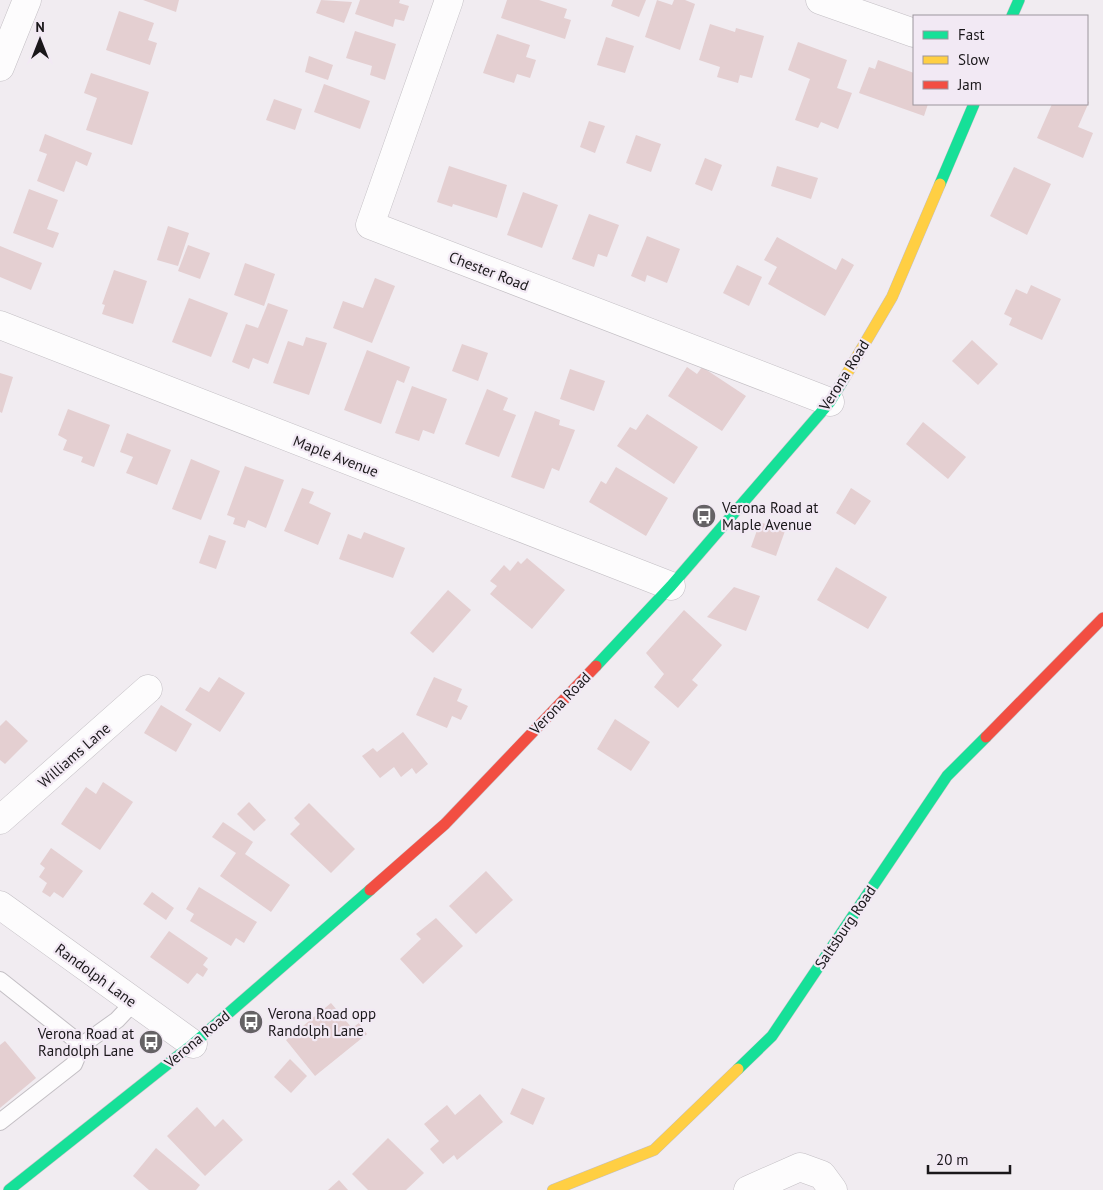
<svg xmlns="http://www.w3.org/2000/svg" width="1103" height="1190" font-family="'PT Sans',sans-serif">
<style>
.building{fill:#e4cfd1}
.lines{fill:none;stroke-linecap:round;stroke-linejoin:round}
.lane-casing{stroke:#c3bfc4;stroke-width:18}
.street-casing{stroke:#c3bfc4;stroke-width:29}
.fast-casing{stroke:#c3bfc4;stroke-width:12}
.slow-casing{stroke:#c3bfc4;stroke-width:12}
.jam-casing{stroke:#c3bfc4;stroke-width:12}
.lane{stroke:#fdfcfd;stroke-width:16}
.street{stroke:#fdfcfd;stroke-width:28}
.fast{stroke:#16e098;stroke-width:11}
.slow{stroke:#ffcf43;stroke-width:11}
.jam{stroke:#f24e42;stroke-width:11}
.labels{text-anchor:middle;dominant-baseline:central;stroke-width:4.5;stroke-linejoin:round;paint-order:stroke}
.street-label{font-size:15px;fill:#1a171a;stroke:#f2e9f4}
.poi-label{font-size:15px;fill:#1a171a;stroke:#f2e9f4;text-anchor:start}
</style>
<rect width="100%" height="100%" fill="#f1ecf1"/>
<g class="building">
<path d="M 143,0 L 179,0 L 176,12 Z"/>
<path d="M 321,0 L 352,2 L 344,23 L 316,13 Z"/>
<path d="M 360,0 L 400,0 L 399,3 L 409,6 L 404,21 L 395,19 L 393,27 L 355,14 Z"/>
<path d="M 507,0 L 539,0 L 567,9 L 564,18 L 571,20 L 565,39 L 501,18 Z"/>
<path d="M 613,0 L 646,0 L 639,17 L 611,6 Z"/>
<path d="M 657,0 L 672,5 L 674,0 L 685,0 L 695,4 L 680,50 L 645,37 Z"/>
<path d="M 119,11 L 154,23 L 148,40 L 157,43 L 150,65 L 106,50 Z"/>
<path d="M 710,24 L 735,32 L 736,28 L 764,36 L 752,78 L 740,75 L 738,83 L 717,77 L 720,67 L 699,60 Z"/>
<path d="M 355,31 L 396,44 L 385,80 L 370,75 L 372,66 L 346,58 Z"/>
<path d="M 497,34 L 530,45 L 526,57 L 536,60 L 530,78 L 517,74 L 514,83 L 483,73 Z"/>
<path d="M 606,37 L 634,46 L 625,73 L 597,65 Z"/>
<path d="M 798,42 L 847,60 L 837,88 L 852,93 L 838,129 L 821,122 L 818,128 L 795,120 L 810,79 L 788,70 Z"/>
<path d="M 309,56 L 333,65 L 328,80 L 305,72 Z"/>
<path d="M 878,60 L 914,73 L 914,104 L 928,104 L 924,116 L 859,93 L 869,67 L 875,69 Z"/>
<path d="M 91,73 L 149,92 L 132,145 L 86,130 L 97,98 L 84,93 Z"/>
<path d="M 324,84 L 370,101 L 360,129 L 314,112 Z"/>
<path d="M 274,99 L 302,109 L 295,130 L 266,120 Z"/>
<path d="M 1087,101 L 1089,102 L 1078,127 L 1093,133 L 1083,158 L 1037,138 L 1052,104 L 1087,104 Z"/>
<path d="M 589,121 L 605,126 L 595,153 L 580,147 Z"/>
<path d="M 45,134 L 92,153 L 87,166 L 76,161 L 64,192 L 37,181 L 47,154 L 39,151 Z"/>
<path d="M 636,135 L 661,144 L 651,172 L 626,163 Z"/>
<path d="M 705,158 L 722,165 L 712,191 L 695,184 Z"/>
<path d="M 449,166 L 507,185 L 497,218 L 453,204 L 452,207 L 437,202 Z"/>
<path d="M 777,166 L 818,178 L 811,199 L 771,186 Z"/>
<path d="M 1014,167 L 1051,184 L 1027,235 L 990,216 Z"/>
<path d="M 29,189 L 58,200 L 47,229 L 59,233 L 53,248 L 13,233 Z"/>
<path d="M 523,192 L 558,205 L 542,248 L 507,235 Z"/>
<path d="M 589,214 L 619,225 L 607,257 L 598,254 L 594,267 L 572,259 Z"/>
<path d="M 168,226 L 189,233 L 178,266 L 157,260 Z"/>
<path d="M 647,236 L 680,249 L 667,283 L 647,275 L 645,282 L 631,276 Z"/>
<path d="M 777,237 L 836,270 L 842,258 L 854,265 L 825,316 L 768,284 L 777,267 L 764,260 Z"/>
<path d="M 188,245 L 210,253 L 200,279 L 178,271 Z"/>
<path d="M 0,246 L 42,263 L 31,290 L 0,277 Z"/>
<path d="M 245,263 L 275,274 L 264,306 L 234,295 Z"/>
<path d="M 737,265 L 762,277 L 749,306 L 723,293 Z"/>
<path d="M 114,270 L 147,281 L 133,324 L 102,314 L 105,305 L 102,304 Z"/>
<path d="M 375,278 L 395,286 L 372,343 L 333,328 L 343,301 L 363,308 Z"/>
<path d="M 1031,285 L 1061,299 L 1042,340 L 1009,325 L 1012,318 L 1004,314 L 1016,289 L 1027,294 Z"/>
<path d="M 189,298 L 228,313 L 211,357 L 172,342 Z"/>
<path d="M 268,303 L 288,310 L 268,364 L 253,358 L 249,369 L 232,362 L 246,324 L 258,328 Z"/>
<path d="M 306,337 L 327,343 L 309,395 L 273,383 L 288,341 L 303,346 Z"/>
<path d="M 972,340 L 998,364 L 978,385 L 952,361 Z"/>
<path d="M 462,344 L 488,353 L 478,381 L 452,371 Z"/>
<path d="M 367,350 L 410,367 L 404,383 L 397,380 L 381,424 L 344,410 Z"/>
<path d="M 687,367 L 697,374 L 702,367 L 746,396 L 722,431 L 668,396 Z"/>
<path d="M 570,369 L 605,381 L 594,411 L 560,399 Z"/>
<path d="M 0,373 L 13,377 L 2,413 L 0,412 Z"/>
<path d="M 412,386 L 447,399 L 434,434 L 423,430 L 419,441 L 395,433 Z"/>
<path d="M 487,389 L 508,398 L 503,410 L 516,415 L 499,457 L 465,444 Z"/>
<path d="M 68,409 L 110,425 L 94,467 L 81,462 L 83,457 L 63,450 L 67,440 L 58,435 Z"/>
<path d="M 535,411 L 560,420 L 559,425 L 575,430 L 559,471 L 552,468 L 544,489 L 511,477 Z"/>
<path d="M 647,414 L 698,447 L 674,484 L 617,446 L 630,427 L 636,430 Z"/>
<path d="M 923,422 L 966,457 L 948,479 L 906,444 Z"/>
<path d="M 127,433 L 171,450 L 157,485 L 126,473 L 133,457 L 120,452 Z"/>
<path d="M 191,459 L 220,471 L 201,520 L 172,509 Z"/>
<path d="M 245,466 L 284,480 L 266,528 L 248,520 L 245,528 L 233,524 L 235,518 L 227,515 Z"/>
<path d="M 616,467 L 668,498 L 646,536 L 589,502 L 601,481 L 606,484 Z"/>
<path d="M 302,488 L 314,492 L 309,503 L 331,513 L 318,545 L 284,531 Z"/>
<path d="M 851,488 L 871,501 L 855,525 L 836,513 Z"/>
<path d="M 760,522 L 785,531 L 776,556 L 751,547 Z"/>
<path d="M 364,532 L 405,548 L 393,578 L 339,559 L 348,534 L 361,539 Z"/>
<path d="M 209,535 L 226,541 L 216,569 L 199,563 Z"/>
<path d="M 527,558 L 565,590 L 532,629 L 490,594 L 497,586 L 490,581 L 504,565 L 510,571 L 518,561 L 521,564 Z"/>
<path d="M 836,567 L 887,597 L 868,629 L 817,600 Z"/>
<path d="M 734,587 L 760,596 L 746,631 L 707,617 Z"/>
<path d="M 448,590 L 471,610 L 433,653 L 410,633 Z"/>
<path d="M 684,610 L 722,645 L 692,680 L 698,685 L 678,708 L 654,687 L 664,674 L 646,653 Z"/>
<path d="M 219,677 L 245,693 L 220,732 L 185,710 L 200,687 L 209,692 Z"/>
<path d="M 434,677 L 462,689 L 457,701 L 468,706 L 461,720 L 452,716 L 447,728 L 416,715 Z"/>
<path d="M 161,705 L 192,724 L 176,752 L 144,733 Z"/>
<path d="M 615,719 L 650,742 L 631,771 L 597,749 Z"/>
<path d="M 6,720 L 28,741 L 5,764 L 0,760 L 0,726 Z"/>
<path d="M 403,732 L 428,764 L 416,774 L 412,768 L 401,777 L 394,767 L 380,778 L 362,756 L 373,748 L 377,752 Z"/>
<path d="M 103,782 L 133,802 L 100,850 L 61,824 L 86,787 L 96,794 Z"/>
<path d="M 249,802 L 266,820 L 254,831 L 237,814 Z"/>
<path d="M 309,803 L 355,849 L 331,873 L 290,834 L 300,824 L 294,818 Z"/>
<path d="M 223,822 L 253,842 L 245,854 L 290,885 L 271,912 L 220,876 L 236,853 L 212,837 Z"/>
<path d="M 51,848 L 83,871 L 63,898 L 54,892 L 50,897 L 42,892 L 47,883 L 39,877 L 45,868 L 40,864 Z"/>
<path d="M 486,871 L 513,900 L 476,934 L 449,906 Z"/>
<path d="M 199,887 L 257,922 L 244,943 L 236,938 L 231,946 L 190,921 L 194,914 L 186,909 Z"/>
<path d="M 152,892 L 174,908 L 166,920 L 143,904 Z"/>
<path d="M 436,918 L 463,946 L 423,984 L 400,959 L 421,939 L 416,934 Z"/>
<path d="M 169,931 L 208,958 L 203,965 L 208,969 L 203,977 L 197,973 L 188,984 L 150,957 Z"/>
<path d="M 331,1003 L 352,1028 L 359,1023 L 367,1034 L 315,1076 L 286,1040 Z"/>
<path d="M 5,1041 L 36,1078 L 0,1108 L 0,1045 Z"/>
<path d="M 290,1059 L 307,1076 L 291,1093 L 274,1077 Z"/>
<path d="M 522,1088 L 545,1098 L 533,1125 L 510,1114 Z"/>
<path d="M 480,1094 L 503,1122 L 457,1160 L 454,1155 L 443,1164 L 430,1149 L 439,1141 L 424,1124 L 447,1105 L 455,1115 Z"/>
<path d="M 197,1107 L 215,1127 L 223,1119 L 243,1140 L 205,1176 L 167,1136 Z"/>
<path d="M 388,1138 L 424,1173 L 406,1190 L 368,1190 L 352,1174 Z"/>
<path d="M 156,1148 L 200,1185 L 196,1190 L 149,1190 L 133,1176 Z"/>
<path d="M 339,1180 L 348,1190 L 328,1190 Z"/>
</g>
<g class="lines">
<g class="lane-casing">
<g id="lane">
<path d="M 0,980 L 82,1045 L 117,1020 L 134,1002"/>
<path d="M 0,1122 L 74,1064 L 82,1045"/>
</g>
</g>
<g class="street-casing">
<g id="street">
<path d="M 449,0 L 370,225 L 830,402"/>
<path d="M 820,0 L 914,33"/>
<path d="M 0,67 L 27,0"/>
<path d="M 0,325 L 671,586"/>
<path d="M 0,820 L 148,689"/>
<path d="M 0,905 L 193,1044"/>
<path d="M 748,1190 L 800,1167 L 822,1175 L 833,1190"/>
</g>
</g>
<g class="fast-casing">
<g id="fast">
<path d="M 1012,16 L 1019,0"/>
<path d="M 940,184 L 974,104"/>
<path d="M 596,666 L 671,586 L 830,402 L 845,377"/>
<path d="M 738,1069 L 772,1036 L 947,776 L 986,737"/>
<path d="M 9,1190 L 193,1044 L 370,890"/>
</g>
</g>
<g class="slow-casing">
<g id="slow">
<path d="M 845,377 L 892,297 L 940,184"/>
<path d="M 553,1190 L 654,1150 L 738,1069"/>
</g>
</g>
<g class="jam-casing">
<g id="jam">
<path d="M 986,737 L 1103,618"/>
<path d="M 370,890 L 445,824 L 596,666"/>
</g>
</g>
<use href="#lane" class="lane"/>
<use href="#street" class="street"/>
<use href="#fast" class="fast"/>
<use href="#slow" class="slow"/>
<use href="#jam" class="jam"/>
</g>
<defs>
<g id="bus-disc" transform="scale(1.25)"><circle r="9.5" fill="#656265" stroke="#f2e9f4"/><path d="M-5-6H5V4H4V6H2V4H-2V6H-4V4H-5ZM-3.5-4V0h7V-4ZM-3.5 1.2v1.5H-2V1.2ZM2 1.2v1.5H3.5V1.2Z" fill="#fff"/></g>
</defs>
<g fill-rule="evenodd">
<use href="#bus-disc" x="704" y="516"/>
<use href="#bus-disc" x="251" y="1022"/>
<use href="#bus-disc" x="151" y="1042"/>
</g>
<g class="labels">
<g class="street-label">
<text transform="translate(489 271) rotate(21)">Chester Road</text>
<text transform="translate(844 375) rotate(-58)">Verona Road</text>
<text transform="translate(336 456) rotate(21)">Maple Avenue</text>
<text transform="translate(560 703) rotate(-46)">Verona Road</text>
<text transform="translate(74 755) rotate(-41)">Williams Lane</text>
<text transform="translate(845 927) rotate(-56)">Saltsburg Road</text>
<text transform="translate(96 975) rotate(36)">Randolph Lane</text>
<text transform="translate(197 1039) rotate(-40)">Verona Road</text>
</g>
<g class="poi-label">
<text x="722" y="507">Verona Road at<tspan x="722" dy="17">Maple Avenue</tspan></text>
<text x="268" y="1013">Verona Road opp<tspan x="268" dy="17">Randolph Lane</tspan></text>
<text x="134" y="1033" text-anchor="end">Verona Road at<tspan x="134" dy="17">Randolph Lane</tspan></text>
</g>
</g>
<rect x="913" y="15" width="175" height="90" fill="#f2e9f4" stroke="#9c959d"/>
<rect x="923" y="31" width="25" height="8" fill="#16e098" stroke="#9c959d"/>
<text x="958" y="40" font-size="15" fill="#1a171a">Fast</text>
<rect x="923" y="56" width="25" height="8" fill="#ffcf43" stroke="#9c959d"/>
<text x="958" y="65" font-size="15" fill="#1a171a">Slow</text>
<rect x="923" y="81" width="25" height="8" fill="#f24e42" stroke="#9c959d"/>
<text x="958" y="90" font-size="15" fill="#1a171a">Jam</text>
<g transform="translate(40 40)" stroke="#f2e9f4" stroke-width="4" paint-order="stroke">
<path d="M0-4L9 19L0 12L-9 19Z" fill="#1a171a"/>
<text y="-8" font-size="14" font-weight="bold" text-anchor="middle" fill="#1a171a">N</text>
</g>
<path d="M928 1165v8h82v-8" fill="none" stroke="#1a171a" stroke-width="2.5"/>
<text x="936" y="1165" font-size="15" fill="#1a171a" stroke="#f2e9f4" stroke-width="4" paint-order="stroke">20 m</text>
</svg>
